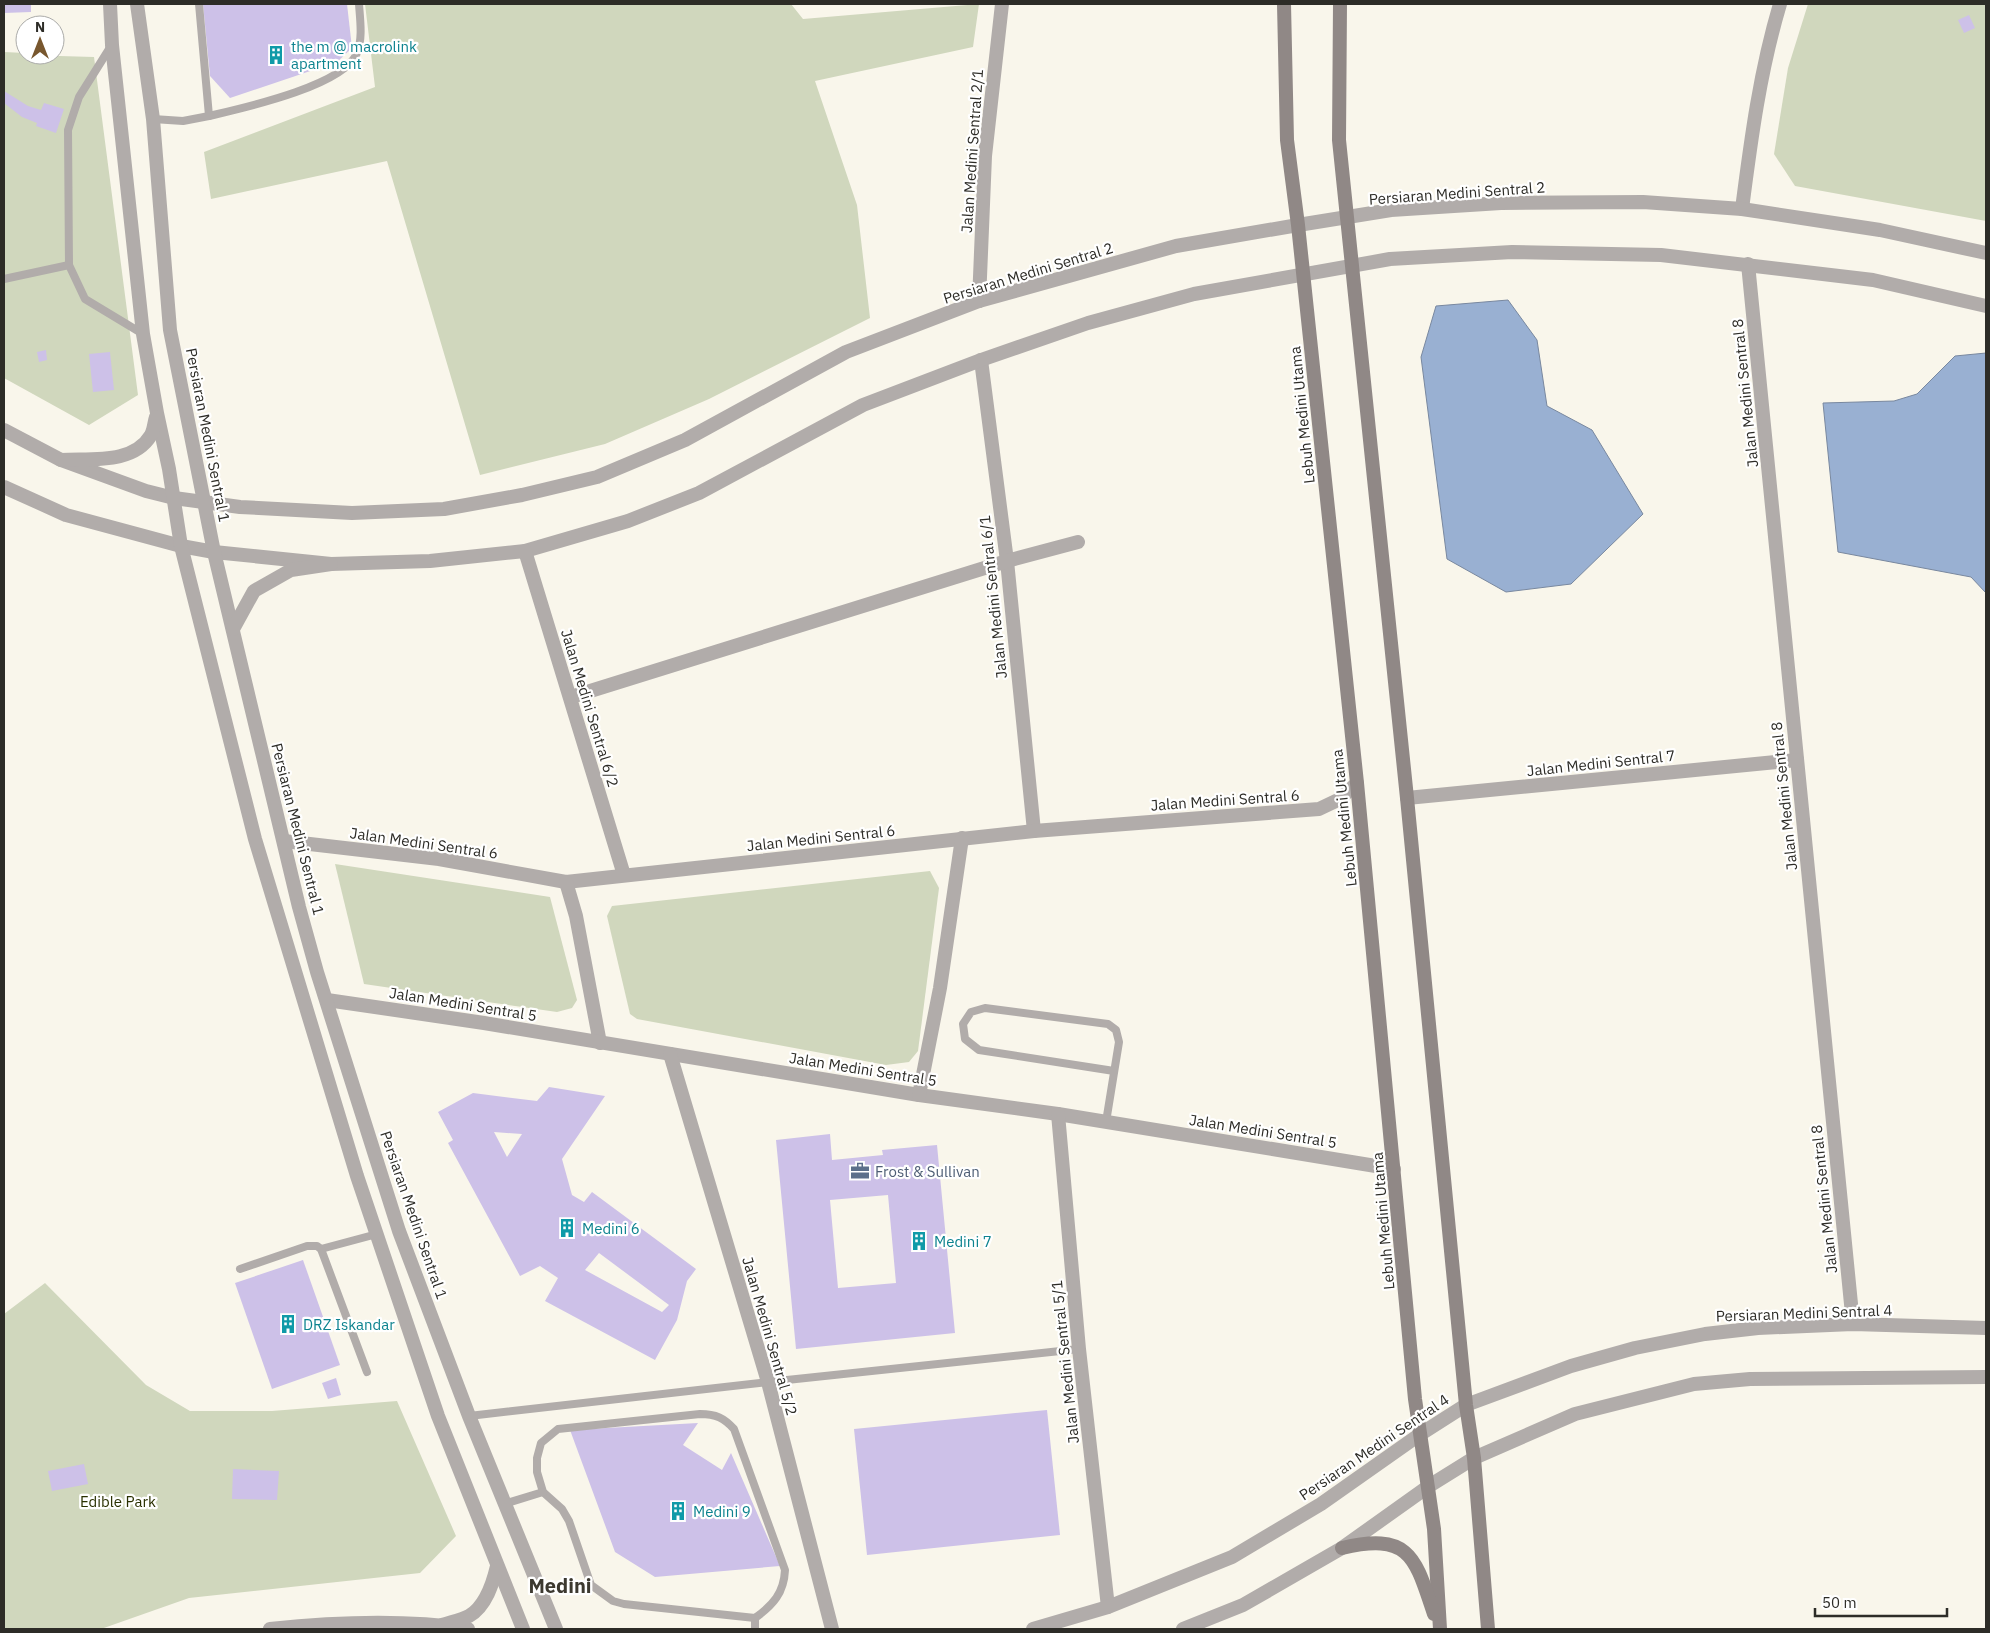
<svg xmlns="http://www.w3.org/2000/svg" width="1990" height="1633" font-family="'IBM Plex Sans',sans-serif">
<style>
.green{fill:#d0d7bd}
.water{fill:#99b0d2;stroke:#79889f}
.building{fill:#cdc1e8;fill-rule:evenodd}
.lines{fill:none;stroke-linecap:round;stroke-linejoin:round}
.service{stroke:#b1acaa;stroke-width:8}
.minor{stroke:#b1acaa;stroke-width:14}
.tertiary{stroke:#b1acaa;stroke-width:14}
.secondary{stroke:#908886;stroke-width:14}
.labels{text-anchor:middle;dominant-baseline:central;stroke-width:4.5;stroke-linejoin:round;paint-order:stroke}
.culture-label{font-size:15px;fill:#0d838f;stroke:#fff;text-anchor:start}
.street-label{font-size:15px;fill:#2d2c27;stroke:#fff}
.service-label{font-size:15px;fill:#4e5e75;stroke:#fff;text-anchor:start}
.park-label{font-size:15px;fill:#293000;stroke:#fff}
.district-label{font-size:20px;font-weight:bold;fill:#3c3930;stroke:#fff}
</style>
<rect width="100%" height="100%" fill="#f9f6eb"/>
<g class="green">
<path d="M 365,4 L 791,4 L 803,19 L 979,4 L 973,47 L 815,81 L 857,205 L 870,318 L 709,399 L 605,444 L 480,475 L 387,161 L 211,199 L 204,152 L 375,87 Z"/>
<path d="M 1808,4 L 1986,4 L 1986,221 L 1795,186 L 1774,154 L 1788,68 Z"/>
<path d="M 4,52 L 25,53 L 25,55 L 94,57 L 138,395 L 89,425 L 4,378 Z"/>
<path d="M 335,864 L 550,897 L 577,1000 L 572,1008 L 557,1012 L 364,984 Z"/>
<path d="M 930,871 L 939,888 L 918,1051 L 909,1062 L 886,1065 L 637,1019 L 630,1014 L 607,916 L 612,906 Z"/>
<path d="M 45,1283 L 146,1385 L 190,1411 L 272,1411 L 397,1401 L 456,1536 L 420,1573 L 189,1598 L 101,1629 L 4,1629 L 4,1314 Z"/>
</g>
<g class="water">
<path d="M 1508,300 L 1537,340 L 1547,406 L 1592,430 L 1643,514 L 1571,584 L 1506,592 L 1447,559 L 1421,357 L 1436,306 Z"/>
<path d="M 1986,353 L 1986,593 L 1971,577 L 1838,552 L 1823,403 L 1894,401 L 1917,394 L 1955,356 Z"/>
</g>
<g class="building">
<path d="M 4,4 L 31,4 L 31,12 L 4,13 Z"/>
<path d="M 203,4 L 347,4 L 352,48 L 337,62 L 230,98 L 210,76 Z"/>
<path d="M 1969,15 L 1975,28 L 1964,33 L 1958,20 Z"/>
<path d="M 4,91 L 28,106 L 41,110 L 44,103 L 64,109 L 56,133 L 36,126 L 37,123 L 22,117 L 4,103 Z"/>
<path d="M 46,350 L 47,360 L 39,362 L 37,352 Z"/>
<path d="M 110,352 L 114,390 L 93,392 L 89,354 Z"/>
<path d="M 549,1087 L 605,1096 L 562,1159 L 572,1195 L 584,1202 L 592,1192 L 696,1269 L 687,1281 L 677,1320 L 655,1360 L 545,1301 L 558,1278 L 540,1266 L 520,1276 L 448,1143 L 453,1140 L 438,1112 L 473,1093 L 537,1101 ZM 494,1132 L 522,1134 L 507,1157 ZM 599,1253 L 669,1305 L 662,1312 L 585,1270 Z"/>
<path d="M 830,1134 L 832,1160 L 883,1155 L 882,1150 L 937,1145 L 955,1333 L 796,1349 L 776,1140 ZM 888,1195 L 896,1283 L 838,1288 L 830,1200 Z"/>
<path d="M 303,1260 L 340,1365 L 272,1389 L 235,1283 Z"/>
<path d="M 336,1378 L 341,1395 L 328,1399 L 322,1383 Z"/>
<path d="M 1047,1410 L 1060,1535 L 867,1555 L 854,1429 Z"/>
<path d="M 698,1423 L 683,1445 L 722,1470 L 731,1453 L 780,1566 L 655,1577 L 615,1552 L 570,1430 Z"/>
<path d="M 84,1464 L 88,1484 L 52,1491 L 48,1471 Z"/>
<path d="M 233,1469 L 279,1471 L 277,1500 L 232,1499 Z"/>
</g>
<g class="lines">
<g class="service">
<path d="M 111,46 L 79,97 L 68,130 L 69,265 L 85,299 L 143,334"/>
<path d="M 209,116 C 243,108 344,86 357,53 C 363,39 360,19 359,4"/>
<path d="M 153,119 L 183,121 L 209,116 L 199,4"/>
<path d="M 4,279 L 69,265"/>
<path d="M 1106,1122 L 1119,1042 L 1116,1030 L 1108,1024 L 985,1008 L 971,1012 L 963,1024 L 965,1039 L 979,1050 L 1114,1071"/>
<path d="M 321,1249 L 377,1234"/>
<path d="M 240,1269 L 307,1246 L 317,1246 L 321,1249 L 367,1372"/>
<path d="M 700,1414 C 716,1414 724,1418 734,1429 L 785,1570 C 784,1593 773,1605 755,1618 L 624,1604 L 613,1601 L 591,1585 L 569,1521 L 562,1509 L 543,1492 L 537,1472 L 537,1458 L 541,1443 L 558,1429 Z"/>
<path d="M 469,1416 L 768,1382 L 1079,1349"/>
<path d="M 504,1504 L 543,1492"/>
<path d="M 755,1618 L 755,1629"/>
</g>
<g class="minor">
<path d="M 1742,209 C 1751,139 1760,71 1780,4"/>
<path d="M 1748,264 L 1853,1324"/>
<path d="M 979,301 L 985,156 L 1002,4"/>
<path d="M 981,360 L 1007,561 L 1034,831"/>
<path d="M 4,430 L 61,460 L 146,491 L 174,498 L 240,507 L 352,513 L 444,509 L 522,495 L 597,477 L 685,440 L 846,352 L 979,301 L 1176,246 L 1298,225 L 1391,210 L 1501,203 L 1643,202 L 1742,209 L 1880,230 L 1986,253"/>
<path d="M 4,487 L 66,515 L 181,546 L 214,552 L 331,564 L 430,561 L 525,551 L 628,521 L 699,493 L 863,405 L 981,360 L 1088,323 L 1194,294 L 1390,259 L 1512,252 L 1661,255 L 1873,280 L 1986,306"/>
<path d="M 525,551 L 624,875"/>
<path d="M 571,697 L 1007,561 L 1078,542"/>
<path d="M 1407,798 L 1797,760"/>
<path d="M 284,841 L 439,859 L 566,882 L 1034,831 L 1319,809 L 1340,799 L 1357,783"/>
<path d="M 566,882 L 576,916 L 600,1043"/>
<path d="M 327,1000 L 484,1023 L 919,1095 L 1058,1114 L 1394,1169"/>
<path d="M 670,1054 L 768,1382 L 832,1629"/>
<path d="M 919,1095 L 940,988 L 962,838"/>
<path d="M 1058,1114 L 1079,1349 L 1108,1607"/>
<path d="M 270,1629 C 336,1622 403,1619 468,1629"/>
<path d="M 1033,1629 L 1108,1607 L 1232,1557 L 1321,1504 L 1419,1435 L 1466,1405 L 1571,1366 L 1635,1348 L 1705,1334 L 1758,1328 L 1853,1324 L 1986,1328"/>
<path d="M 1183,1629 L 1243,1605 L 1342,1548 L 1429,1486 L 1474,1458 L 1575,1414 L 1694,1384 L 1750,1379 L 1986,1377"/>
</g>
<g class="tertiary">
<path d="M 110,4 L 112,45 L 143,334 L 157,413 L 169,469 L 181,546 L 255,839 L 357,1176 L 438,1416 L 523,1629"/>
<path d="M 137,4 L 153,119 L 170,330 L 214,552 L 299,907 L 317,972 L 399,1231 L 469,1416 L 556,1629"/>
<path d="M 61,460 C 90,458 133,465 151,435 C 154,430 154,423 156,417"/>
<path d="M 233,629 L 254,591 L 291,570 L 331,564"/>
<path d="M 442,1625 C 451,1622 461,1620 469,1616 C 486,1606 493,1583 497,1566"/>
</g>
<g class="secondary">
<path d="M 1284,4 L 1287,140 L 1298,225 L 1357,783 L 1415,1399 L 1434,1529 L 1440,1629"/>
<path d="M 1340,4 L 1339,140 L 1407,798 L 1466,1405 L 1474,1458 L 1488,1629"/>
<path d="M 1342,1548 C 1411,1532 1415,1558 1434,1614"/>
</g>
</g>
<defs>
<g id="building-bare" transform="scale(1.5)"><path d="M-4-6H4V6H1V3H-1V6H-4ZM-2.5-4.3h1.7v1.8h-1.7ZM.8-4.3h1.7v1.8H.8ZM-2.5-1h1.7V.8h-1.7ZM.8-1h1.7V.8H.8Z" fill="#0f9aa8" stroke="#fff" stroke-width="2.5" paint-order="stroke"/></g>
<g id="office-bare" transform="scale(1.5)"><path d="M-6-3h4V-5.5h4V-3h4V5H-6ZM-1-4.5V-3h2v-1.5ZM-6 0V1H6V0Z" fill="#5c6f8a" stroke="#fff" stroke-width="2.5" paint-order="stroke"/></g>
</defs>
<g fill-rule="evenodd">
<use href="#building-bare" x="276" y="55"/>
<use href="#office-bare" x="860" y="1171"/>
<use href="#building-bare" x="567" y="1228"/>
<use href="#building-bare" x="919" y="1241"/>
<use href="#building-bare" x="288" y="1324"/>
<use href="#building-bare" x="678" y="1511"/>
</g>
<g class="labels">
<g class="culture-label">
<text x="291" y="46">the m @ macrolink<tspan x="291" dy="17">apartment</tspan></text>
<text x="582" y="1228">Medini 6</text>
<text x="934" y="1241">Medini 7</text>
<text x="303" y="1324">DRZ Iskandar</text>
<text x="693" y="1511">Medini 9</text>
</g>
<g class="street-label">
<text transform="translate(972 151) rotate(-86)">Jalan Medini Sentral 2/1</text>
<text transform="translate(1457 193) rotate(-4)">Persiaran Medini Sentral 2</text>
<text transform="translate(1028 273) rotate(-17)">Persiaran Medini Sentral 2</text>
<text transform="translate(1745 393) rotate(-96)">Jalan Medini Sentral 8</text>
<text transform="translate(1302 415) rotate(-96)">Lebuh Medini Utama</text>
<text transform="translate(208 435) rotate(79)">Persiaran Medini Sentral 1</text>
<text transform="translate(993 597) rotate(-96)">Jalan Medini Sentral 6/1</text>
<text transform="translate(590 708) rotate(73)">Jalan Medini Sentral 6/2</text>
<text transform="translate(1601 763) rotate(-6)">Jalan Medini Sentral 7</text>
<text transform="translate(1784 796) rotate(-96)">Jalan Medini Sentral 8</text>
<text transform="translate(1225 800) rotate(-4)">Jalan Medini Sentral 6</text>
<text transform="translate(1344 818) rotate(-96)">Lebuh Medini Utama</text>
<text transform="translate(298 829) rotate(76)">Persiaran Medini Sentral 1</text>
<text transform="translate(821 838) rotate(-6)">Jalan Medini Sentral 6</text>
<text transform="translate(424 843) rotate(8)">Jalan Medini Sentral 6</text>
<text transform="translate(463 1004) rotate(9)">Jalan Medini Sentral 5</text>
<text transform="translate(863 1069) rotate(9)">Jalan Medini Sentral 5</text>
<text transform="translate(1263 1131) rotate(9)">Jalan Medini Sentral 5</text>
<text transform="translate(1824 1199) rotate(-96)">Jalan Medini Sentral 8</text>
<text transform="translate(414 1215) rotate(71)">Persiaran Medini Sentral 1</text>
<text transform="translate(1383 1221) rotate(-95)">Lebuh Medini Utama</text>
<text transform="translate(1804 1313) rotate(-2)">Persiaran Medini Sentral 4</text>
<text transform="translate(770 1336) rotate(74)">Jalan Medini Sentral 5/2</text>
<text transform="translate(1065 1362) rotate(-96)">Jalan Medini Sentral 5/1</text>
<text transform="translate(1374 1447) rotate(-34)">Persiaran Medini Sentral 4</text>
</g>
<g class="service-label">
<text x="875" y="1171">Frost &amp; Sullivan</text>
</g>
<g class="park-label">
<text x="118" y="1501">Edible Park</text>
</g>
<g class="district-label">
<text x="560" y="1585">Medini</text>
</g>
</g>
<rect width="1990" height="1633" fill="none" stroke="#2d2c27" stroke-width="10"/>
<g transform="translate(40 40)"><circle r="24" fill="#ffffff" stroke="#ababa9"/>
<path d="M0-4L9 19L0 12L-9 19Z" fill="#78572e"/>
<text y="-8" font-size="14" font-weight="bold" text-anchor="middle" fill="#2d2c27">N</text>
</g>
<path d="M1815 1608v8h132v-8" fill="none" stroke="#2d2c27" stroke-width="2.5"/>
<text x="1822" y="1608" font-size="15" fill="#2d2c27" stroke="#ffffff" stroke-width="4" paint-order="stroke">50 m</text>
</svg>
